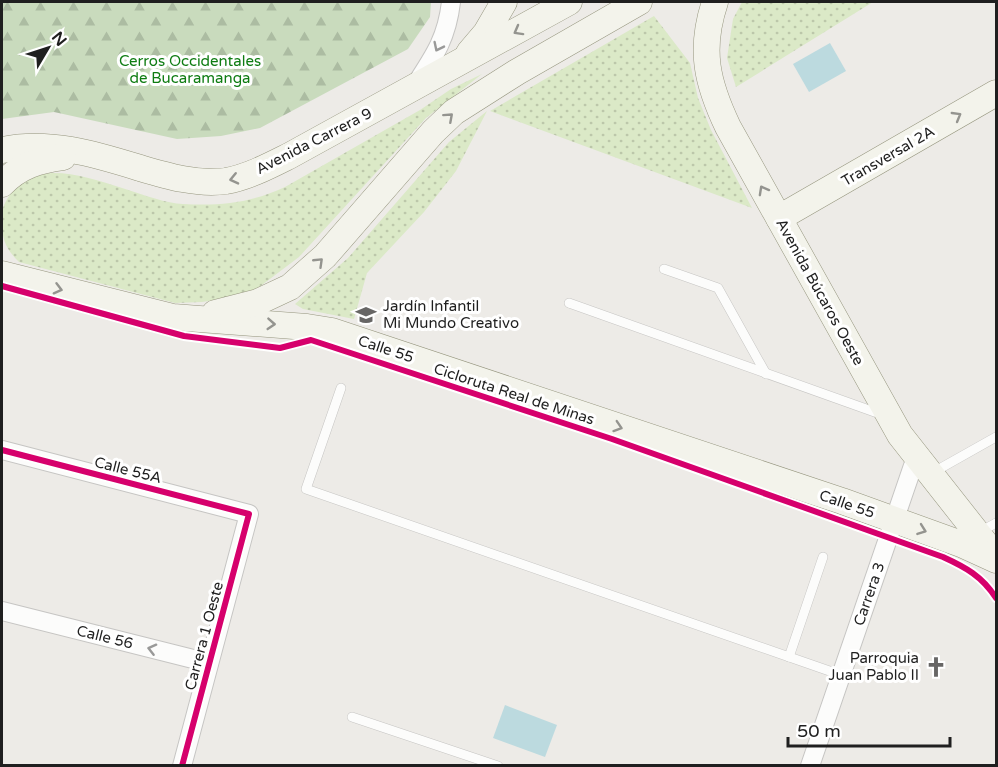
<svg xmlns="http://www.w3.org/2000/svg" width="998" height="767" font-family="'Varela Round',sans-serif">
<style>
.grass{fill:url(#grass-dots)}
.forest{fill:url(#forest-firs)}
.water{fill:#bcdadf}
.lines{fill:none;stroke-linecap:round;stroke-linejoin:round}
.lane-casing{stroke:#c6c5c3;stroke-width:10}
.street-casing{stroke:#c6c5c3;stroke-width:20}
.secondary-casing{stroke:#96967f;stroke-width:27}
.lane{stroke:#fcfcfb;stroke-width:9}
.street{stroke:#fcfcfb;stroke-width:18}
.secondary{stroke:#f3f3eb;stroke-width:26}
.cycleway-casing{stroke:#fff;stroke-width:10}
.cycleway{stroke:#d6006c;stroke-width:6}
.oneway{stroke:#94948f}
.oneway2{stroke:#999998}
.labels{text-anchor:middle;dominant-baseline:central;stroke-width:6;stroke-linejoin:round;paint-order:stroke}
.park-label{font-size:15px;fill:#0e7c12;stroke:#fff}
.street-label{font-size:15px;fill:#1f1f1f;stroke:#fff}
.poi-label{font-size:15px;fill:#1f1f1f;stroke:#fff;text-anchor:start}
</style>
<defs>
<pattern id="grass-dots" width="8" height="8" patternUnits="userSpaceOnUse" patternTransform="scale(1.5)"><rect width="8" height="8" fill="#dbe9c7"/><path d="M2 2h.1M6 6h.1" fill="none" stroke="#bcc7aa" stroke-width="1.8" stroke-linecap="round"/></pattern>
<pattern id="forest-firs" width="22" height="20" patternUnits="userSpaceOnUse" patternTransform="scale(1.5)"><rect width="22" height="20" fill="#c9dbbd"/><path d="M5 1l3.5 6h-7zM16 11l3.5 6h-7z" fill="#acbca2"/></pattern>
</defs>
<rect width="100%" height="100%" fill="#edebe7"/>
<g class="grass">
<path d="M 742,2 L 873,2 L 736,87 L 727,58 L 733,19 Z"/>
<path d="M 654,16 L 690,63 L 698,98 L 711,130 L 752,208 L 490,111 Z"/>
<path d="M 482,74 L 426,118 L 299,257 L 258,288 L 235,297 L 202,302 L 175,303 L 19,262 C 6,249 2,240 2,222 C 1,210 4,203 11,193 C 46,143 137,202 183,204 C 222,206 250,203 285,187 L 420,110 L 451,89 Z"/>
<path d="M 487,111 L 456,171 L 424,212 L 367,273 L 354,319 L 303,309 L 295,304 L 348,258 L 449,142 Z"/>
</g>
<path class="forest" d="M 2,2 L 431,2 L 430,17 L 408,49 L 260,128 L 221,136 L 177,139 L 54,112 L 2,119 Z"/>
<g class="water">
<path d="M 830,43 L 846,71 L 809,92 L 793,64 Z"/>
<path d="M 505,705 L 557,725 L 545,757 L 493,738 Z"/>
</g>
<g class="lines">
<g class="lane-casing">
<g id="lane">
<path d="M 664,269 L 718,288 L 766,374"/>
<path d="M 569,303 L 883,415"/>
<path d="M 341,388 L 306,489 L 841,675"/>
<path d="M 932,473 L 996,437"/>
<path d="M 978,533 L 996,523"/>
<path d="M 789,657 L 823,557"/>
<path d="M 352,717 L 498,766"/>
</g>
</g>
<g class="street-casing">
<g id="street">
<path d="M 416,84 C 435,55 447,37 451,2"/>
<path d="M 2,450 L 249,514 L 182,766"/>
<path d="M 2,611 L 209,663"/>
<path d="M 810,766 L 916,457"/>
</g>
</g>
<g class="secondary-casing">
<g id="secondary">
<path d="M 715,2 C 699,50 707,83 728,127 L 900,435 L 996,557"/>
<path d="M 469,53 L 486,33 L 504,2"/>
<path d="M 2,150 C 49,140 95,154 140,168 C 167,176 197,185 226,181 C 248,177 269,166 289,156 L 569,2"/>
<path d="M 2,184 C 19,166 39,160 63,157"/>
<path d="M 779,218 L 996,93"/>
<path d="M 2,274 L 173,317 L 307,327 L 332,331 L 842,501 L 961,544 L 996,560"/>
<path d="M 215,313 L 258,302 L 290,287 L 325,256 L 433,132 L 454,112 L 517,72 L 639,2"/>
</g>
</g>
<use href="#lane" class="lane"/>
<use href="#street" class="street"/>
<use href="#secondary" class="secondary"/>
<g class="cycleway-casing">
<g id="cycleway">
<path d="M 2,286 L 184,336 L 280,348 L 311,340 L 612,439 L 943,557 C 965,567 982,576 996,598"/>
<path d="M 2,450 L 249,514 L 182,766"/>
</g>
</g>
<use href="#cycleway" class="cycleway"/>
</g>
<defs><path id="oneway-chevron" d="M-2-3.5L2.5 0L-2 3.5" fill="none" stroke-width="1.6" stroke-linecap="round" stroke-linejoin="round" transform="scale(1.5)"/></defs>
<g class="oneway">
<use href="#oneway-chevron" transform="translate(518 31) rotate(151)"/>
<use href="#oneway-chevron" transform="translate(957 116) rotate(-30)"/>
<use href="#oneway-chevron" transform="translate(449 117) rotate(-42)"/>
<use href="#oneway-chevron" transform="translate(234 179) rotate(167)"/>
<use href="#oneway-chevron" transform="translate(763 190) rotate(-119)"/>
<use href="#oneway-chevron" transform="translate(319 262) rotate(-44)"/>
<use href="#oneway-chevron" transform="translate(58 289) rotate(15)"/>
<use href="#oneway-chevron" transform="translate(271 324) rotate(4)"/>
<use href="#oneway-chevron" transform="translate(618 427) rotate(18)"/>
<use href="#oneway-chevron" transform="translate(922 530) rotate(20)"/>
</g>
<g class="oneway2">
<use href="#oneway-chevron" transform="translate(438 47) rotate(116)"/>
<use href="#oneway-chevron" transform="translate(152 649) rotate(-166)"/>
</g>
<defs>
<g id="school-bare" transform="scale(1.62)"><path d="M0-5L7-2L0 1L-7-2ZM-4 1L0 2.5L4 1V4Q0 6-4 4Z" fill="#676665" stroke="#fff" stroke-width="2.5" paint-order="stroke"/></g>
<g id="church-bare" transform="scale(1.62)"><path d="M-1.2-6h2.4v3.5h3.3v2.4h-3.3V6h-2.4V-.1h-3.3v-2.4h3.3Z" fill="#676665" stroke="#fff" stroke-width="2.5" paint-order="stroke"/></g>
</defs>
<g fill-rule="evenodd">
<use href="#school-bare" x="366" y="315"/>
<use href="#church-bare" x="936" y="667"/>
</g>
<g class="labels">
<g class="park-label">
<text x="190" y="61">Cerros Occidentales<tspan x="190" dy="17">de Bucaramanga</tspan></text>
</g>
<g class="street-label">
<text transform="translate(314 141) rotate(-27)">Avenida Carrera 9</text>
<text transform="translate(888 156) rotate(-30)">Transversal 2A</text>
<text transform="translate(820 292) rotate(61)">Avenida Búcaros Oeste</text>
<text transform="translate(386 349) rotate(18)">Calle 55</text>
<text transform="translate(514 394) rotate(18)">Cicloruta Real de Minas</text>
<text transform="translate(128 470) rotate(14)">Calle 55A</text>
<text transform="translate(847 504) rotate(19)">Calle 55</text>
<text transform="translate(869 594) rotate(-71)">Carrera 3</text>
<text transform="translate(204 636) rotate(-75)">Carrera 1 Oeste</text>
<text transform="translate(105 637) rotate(14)">Calle 56</text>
</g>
<g class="poi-label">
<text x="383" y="306">Jardín Infantil<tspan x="383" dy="17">Mi Mundo Creativo</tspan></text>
<text x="919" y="658" text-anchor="end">Parroquia<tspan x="919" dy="17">Juan Pablo II</tspan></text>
</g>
</g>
<rect width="998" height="767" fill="none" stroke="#1f1f1f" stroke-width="6"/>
<g transform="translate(48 48) rotate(51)" stroke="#ffffff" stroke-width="4.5" paint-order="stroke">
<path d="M0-4.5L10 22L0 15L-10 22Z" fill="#1f1f1f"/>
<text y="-9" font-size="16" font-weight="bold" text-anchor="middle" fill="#1f1f1f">N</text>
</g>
<path d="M788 737v9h162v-9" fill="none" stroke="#1f1f1f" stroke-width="3"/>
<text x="797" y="737" font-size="18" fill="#1f1f1f" stroke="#ffffff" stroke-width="4.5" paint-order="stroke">50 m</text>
</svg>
